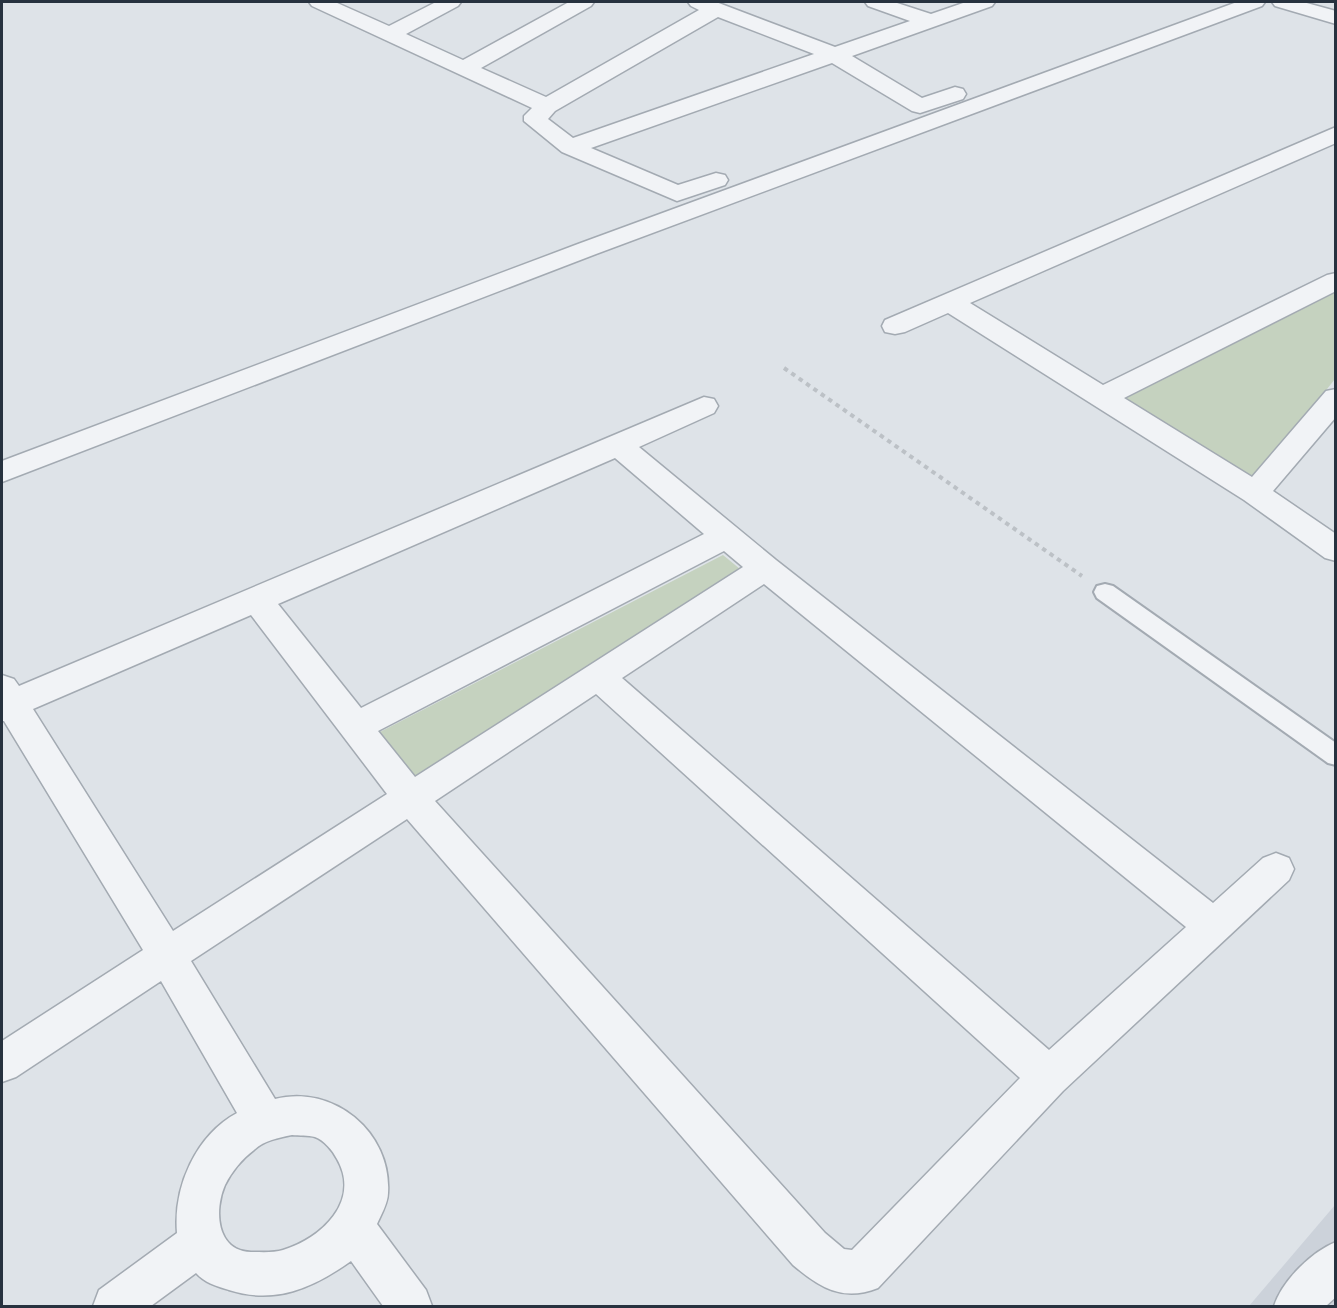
<svg xmlns="http://www.w3.org/2000/svg" width="1337" height="1308" font-family="'IBM Plex Sans',sans-serif">
<style>
.built{fill:#ccd2da}
.green{fill:#c5d2bf}
.lines{fill:none;stroke-linecap:round;stroke-linejoin:round}
.service-casing{stroke:#a3aab2;stroke-width:4}
.minor-casing{stroke:#a3aab2;stroke-width:3}
.path{stroke:#bcc1c6;stroke-width:4;stroke-dasharray:4.5 4.5;stroke-linecap:butt}
.service{fill:#f1f3f6;fill-rule:evenodd}
.minor{fill:#f1f3f6;fill-rule:evenodd}
</style>
<rect width="100%" height="100%" fill="#dee3e8"/>
<path class="built" d="M 1335,1205 L 1335,1306 L 1249,1306 Z"/>
<g class="green">
<path d="M 1335,290 L 1335,379 L 1253,482 L 1122,399 Z"/>
<path d="M 723,555 L 740,569 L 414,778 L 376,734 Z"/>
</g>
<g class="lines">
<g class="service-casing">
<path id="service" d="M 1105,584 L 1113,586 L 1336,743 L 1336,765 L 1328,763 L 1097,598 L 1094,592 L 1097,586 Z"/>
</g>
<g class="minor-casing">
<g id="minor">
<path d="M 309,2 L 335,2 L 389,26 L 436,2 L 461,2 L 458,6 L 406,34 L 463,60 L 569,2 L 594,2 L 591,6 L 481,68 L 546,97 L 699,10 L 691,6 L 688,2 L 716,2 L 835,47 L 910,21 L 868,6 L 865,2 L 894,2 L 931,14 L 966,2 L 995,2 L 992,6 L 852,56 L 922,98 L 955,87 L 963,89 L 966,94 L 963,99 L 920,113 L 912,111 L 832,63 L 591,148 L 678,185 L 716,173 L 725,175 L 728,180 L 725,185 L 677,201 L 562,152 L 524,121 L 524,116 L 532,108 L 312,6 ZM 718,17 L 814,54 L 573,138 L 548,119 L 555,111 Z"/>
<path d="M 1237,2 L 1265,2 L 1262,6 L 596,254 L 2,482 L 2,461 L 578,244 Z"/>
<path d="M 1272,2 L 1303,2 L 1336,11 L 1336,24 L 1275,6 Z"/>
<path d="M 1336,127 L 1336,143 L 970,303 L 1103,385 L 1327,275 L 1336,273 L 1336,291 L 1124,398 L 1252,477 L 1326,391 L 1336,389 L 1336,417 L 1273,491 L 1336,534 L 1336,561 L 1325,558 L 1244,500 L 948,313 L 905,332 L 895,334 L 885,332 L 882,326 L 885,320 Z"/>
<path d="M 704,397 L 714,399 L 718,406 L 714,413 L 639,447 L 776,560 L 1213,903 L 1263,858 L 1276,853 L 1289,858 L 1294,869 L 1289,880 L 1063,1091 L 878,1288 C 843,1302 820,1288 793,1265 L 407,819 L 191,961 L 275,1099 C 333,1084 392,1132 388,1193 C 388,1203 381,1215 377,1224 L 426,1290 L 432,1306 L 383,1306 L 351,1261 C 313,1288 275,1305 229,1290 C 216,1286 205,1283 196,1273 L 151,1306 L 93,1306 L 99,1290 L 177,1233 C 173,1187 196,1135 237,1113 L 161,981 L 16,1077 L 2,1082 L 2,1041 L 143,950 L 4,721 L 2,721 L 2,675 L 14,679 L 19,686 ZM 615,458 L 704,534 L 361,708 L 278,604 ZM 724,551 L 743,567 L 415,777 L 378,731 ZM 764,584 L 1186,927 L 1049,1050 L 622,678 ZM 251,615 L 387,794 L 173,931 L 33,709 ZM 596,694 L 1020,1078 L 852,1250 L 844,1249 L 825,1233 L 435,801 ZM 292,1135 C 299,1136 308,1135 315,1137 C 324,1140 333,1151 337,1159 C 361,1201 322,1238 283,1250 C 274,1253 261,1252 251,1252 C 216,1251 214,1210 225,1185 C 232,1171 242,1159 254,1150 C 265,1140 278,1138 292,1135 Z"/>
<path d="M 1336,1242 L 1336,1297 L 1326,1306 L 1274,1306 C 1282,1281 1311,1252 1336,1242 Z"/>
</g>
</g>
<path class="path" d="M 784,368 L 1082,576"/>
<use href="#service" class="service"/>
<use href="#minor" class="minor"/>
</g>
<rect width="1337" height="1308" fill="none" stroke="#27323f" stroke-width="6"/>
</svg>
